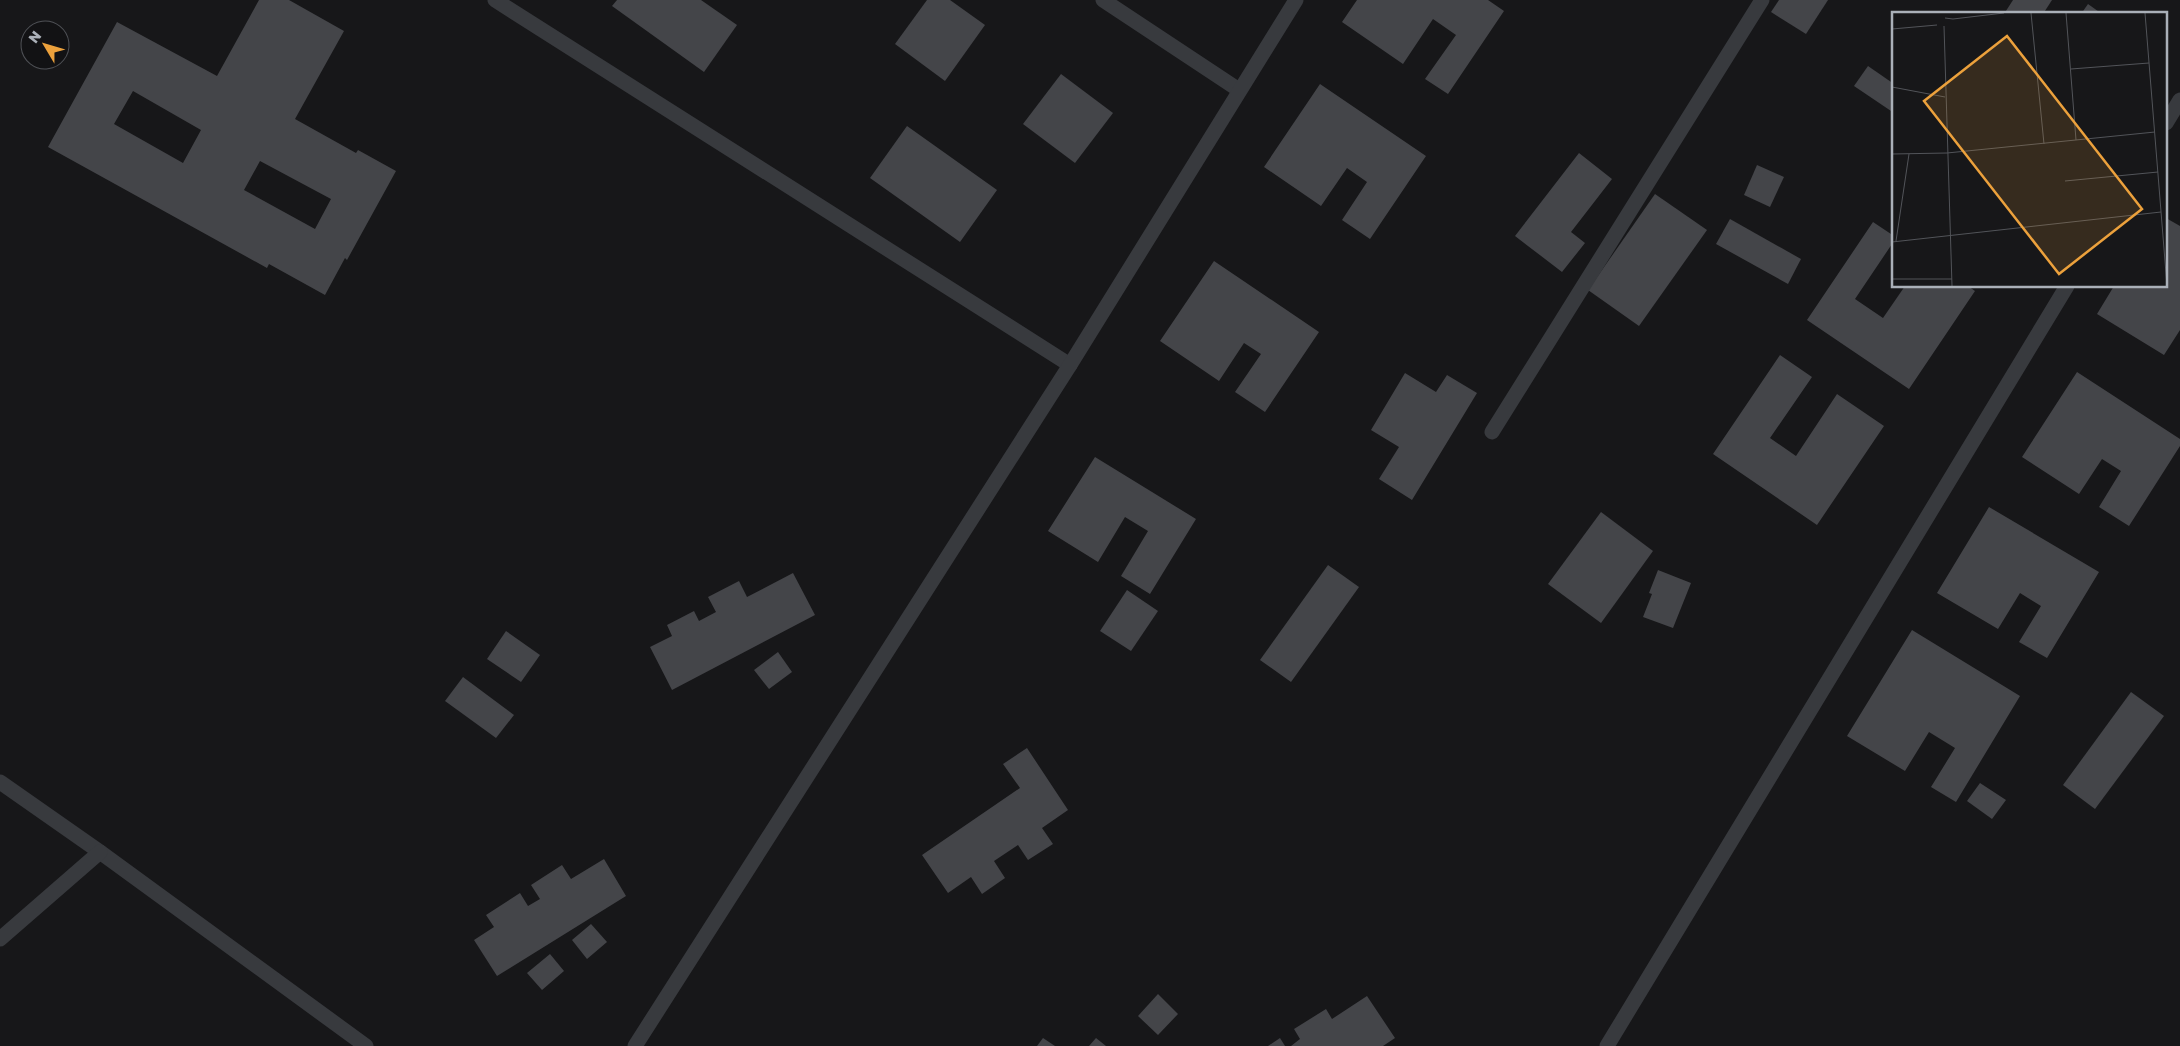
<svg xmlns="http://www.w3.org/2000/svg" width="2180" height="1046" font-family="'Golos Text',sans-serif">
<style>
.building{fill:#444549;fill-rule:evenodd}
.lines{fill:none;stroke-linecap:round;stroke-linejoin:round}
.lane{stroke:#383a3e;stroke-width:15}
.inset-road{fill:none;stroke:#525459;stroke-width:1}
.view{fill:#eca13c;fill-opacity:0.15;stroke:#eca13c;stroke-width:2.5}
.inset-edge{fill:none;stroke:#aab0b8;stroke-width:2.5}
</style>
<rect width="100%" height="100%" fill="#171719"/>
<g class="building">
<path d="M 259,0 L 289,0 L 344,31 L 295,119 L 356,153 L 358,150 L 396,171 L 347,260 L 345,258 L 325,295 L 269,264 L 267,268 L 48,147 L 117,22 L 217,76 ZM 133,91 L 201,130 L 183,163 L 114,124 ZM 260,161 L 331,199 L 315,229 L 244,190 Z"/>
<path d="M 617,0 L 701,0 L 737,25 L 704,72 L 612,6 Z"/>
<path d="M 927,0 L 950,0 L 985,25 L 945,81 L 895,44 Z"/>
<path d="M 1357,0 L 1488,0 L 1504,11 L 1448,94 L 1425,79 L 1456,35 L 1433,19 L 1403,64 L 1342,22 Z"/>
<path d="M 1779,0 L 1828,0 L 1806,34 L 1771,12 Z"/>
<path d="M 2013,0 L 2052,0 L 2043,14 L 2004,14 Z"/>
<path d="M 2088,4 L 2102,14 L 2081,14 Z"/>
<path d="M 1868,66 L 1894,84 L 1894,113 L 1854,86 Z"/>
<path d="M 1061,74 L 1113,113 L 1075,163 L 1023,124 Z"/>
<path d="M 1320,84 L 1426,156 L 1370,239 L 1342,220 L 1367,182 L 1347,168 L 1321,206 L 1264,167 Z"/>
<path d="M 907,126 L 997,190 L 960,242 L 870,178 Z"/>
<path d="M 1579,153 L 1612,179 L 1571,232 L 1585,243 L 1562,272 L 1515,236 Z"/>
<path d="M 1757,165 L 1784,177 L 1770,207 L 1744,195 Z"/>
<path d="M 1655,194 L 1707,230 L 1639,326 L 1588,290 Z"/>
<path d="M 2166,218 L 2180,226 L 2180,330 L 2164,355 L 2097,314 L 2114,286 L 2166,286 Z"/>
<path d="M 1730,219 L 1801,259 L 1788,284 L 1716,244 Z"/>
<path d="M 1873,222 L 1894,236 L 1894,241 L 1855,299 L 1883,318 L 1905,286 L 1968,286 L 1975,291 L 1909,389 L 1807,320 Z"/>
<path d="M 1214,261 L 1319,332 L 1265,412 L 1235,392 L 1261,354 L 1244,343 L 1219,381 L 1160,341 Z"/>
<path d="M 1780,355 L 1812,377 L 1770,438 L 1796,456 L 1837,394 L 1884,426 L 1817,525 L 1713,454 Z"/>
<path d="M 2077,372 L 2180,439 L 2180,446 L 2129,526 L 2099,507 L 2121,471 L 2102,459 L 2079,494 L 2022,457 Z"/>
<path d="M 1405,373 L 1436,392 L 1447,375 L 1477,393 L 1412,500 L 1379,479 L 1399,447 L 1371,430 Z"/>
<path d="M 1095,457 L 1196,519 L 1150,594 L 1121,576 L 1148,531 L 1125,517 L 1098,562 L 1048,531 Z"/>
<path d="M 1989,507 L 2099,572 L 2047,658 L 2019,642 L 2041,606 L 2020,593 L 1998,629 L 1937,593 Z"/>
<path d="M 1601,512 L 1653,551 L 1601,623 L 1548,584 Z"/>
<path d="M 1328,565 L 1359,587 L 1291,682 L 1260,660 Z"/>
<path d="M 1658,570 L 1691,583 L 1673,628 L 1643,617 L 1652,594 L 1649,593 Z"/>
<path d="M 793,573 L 815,615 L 672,690 L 650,647 L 672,636 L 667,625 L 694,611 L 699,621 L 716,612 L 708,597 L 739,581 L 747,597 Z"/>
<path d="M 1127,590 L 1158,611 L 1131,651 L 1100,631 Z"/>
<path d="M 1912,630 L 2020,696 L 1956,802 L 1931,787 L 1955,748 L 1929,732 L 1905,771 L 1847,736 Z"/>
<path d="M 506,631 L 540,655 L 521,682 L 487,659 Z"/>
<path d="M 778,652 L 792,672 L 769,689 L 754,670 Z"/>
<path d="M 463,677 L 514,715 L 496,738 L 445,701 Z"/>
<path d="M 2131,692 L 2164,716 L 2095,809 L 2063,785 Z"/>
<path d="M 1027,748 L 1068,810 L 1042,828 L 1053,844 L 1028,860 L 1018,845 L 994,861 L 1005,878 L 982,894 L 971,877 L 948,893 L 922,855 L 1020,788 L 1003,764 Z"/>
<path d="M 1980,783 L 2006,800 L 1992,819 L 1967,801 Z"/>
<path d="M 604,859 L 626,896 L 497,976 L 474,940 L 494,927 L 486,915 L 520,893 L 528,906 L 540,899 L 531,885 L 562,865 L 571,879 Z"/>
<path d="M 591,924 L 607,942 L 587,959 L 572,940 Z"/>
<path d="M 550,954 L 564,971 L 542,990 L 527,973 Z"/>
<path d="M 1158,994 L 1178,1014 L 1158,1035 L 1138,1016 Z"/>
<path d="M 1367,996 L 1395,1038 L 1383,1046 L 1291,1046 L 1300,1039 L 1294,1029 L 1326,1009 L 1332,1019 Z"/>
<path d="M 1043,1038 L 1055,1046 L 1037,1046 Z"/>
<path d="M 1096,1038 L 1106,1046 L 1089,1046 Z"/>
<path d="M 1280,1038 L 1285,1046 L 1268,1046 Z"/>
</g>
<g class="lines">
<g class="lane">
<path d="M 495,0 L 1070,365"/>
<path d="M 1103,0 L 1239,90"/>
<path d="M 2166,123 L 2180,100"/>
<path d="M 1492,432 L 1762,0"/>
<path d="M 0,782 L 100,852 L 366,1046"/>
<path d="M 0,939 L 100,852"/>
<path d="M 635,1046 L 1070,365 L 1296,0"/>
<path d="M 1607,1046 L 2067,286"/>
</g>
</g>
<g transform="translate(1892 12)">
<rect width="275" height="275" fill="#171719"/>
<path class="inset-road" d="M 139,1 L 152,132M 174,1 L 184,128M 253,1 L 275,274M 53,6 L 61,7 L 112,1M 52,14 L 60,274M 0,17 L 45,13M 179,57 L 257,51M 0,75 L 53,85M 0,142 L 55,141 L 263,120M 173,169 L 266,160M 4,229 L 17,142M 0,230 L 269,200M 0,267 L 60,267"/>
<path class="view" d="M 115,24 L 250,197 L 167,262 L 32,89 Z"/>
<rect width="275" height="275" class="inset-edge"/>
</g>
<g transform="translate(45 45) rotate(308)"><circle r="24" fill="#121214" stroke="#4f5156"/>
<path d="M0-4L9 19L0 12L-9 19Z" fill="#eca13c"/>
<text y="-8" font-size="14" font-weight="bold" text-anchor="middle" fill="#aab0b8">N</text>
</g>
</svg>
